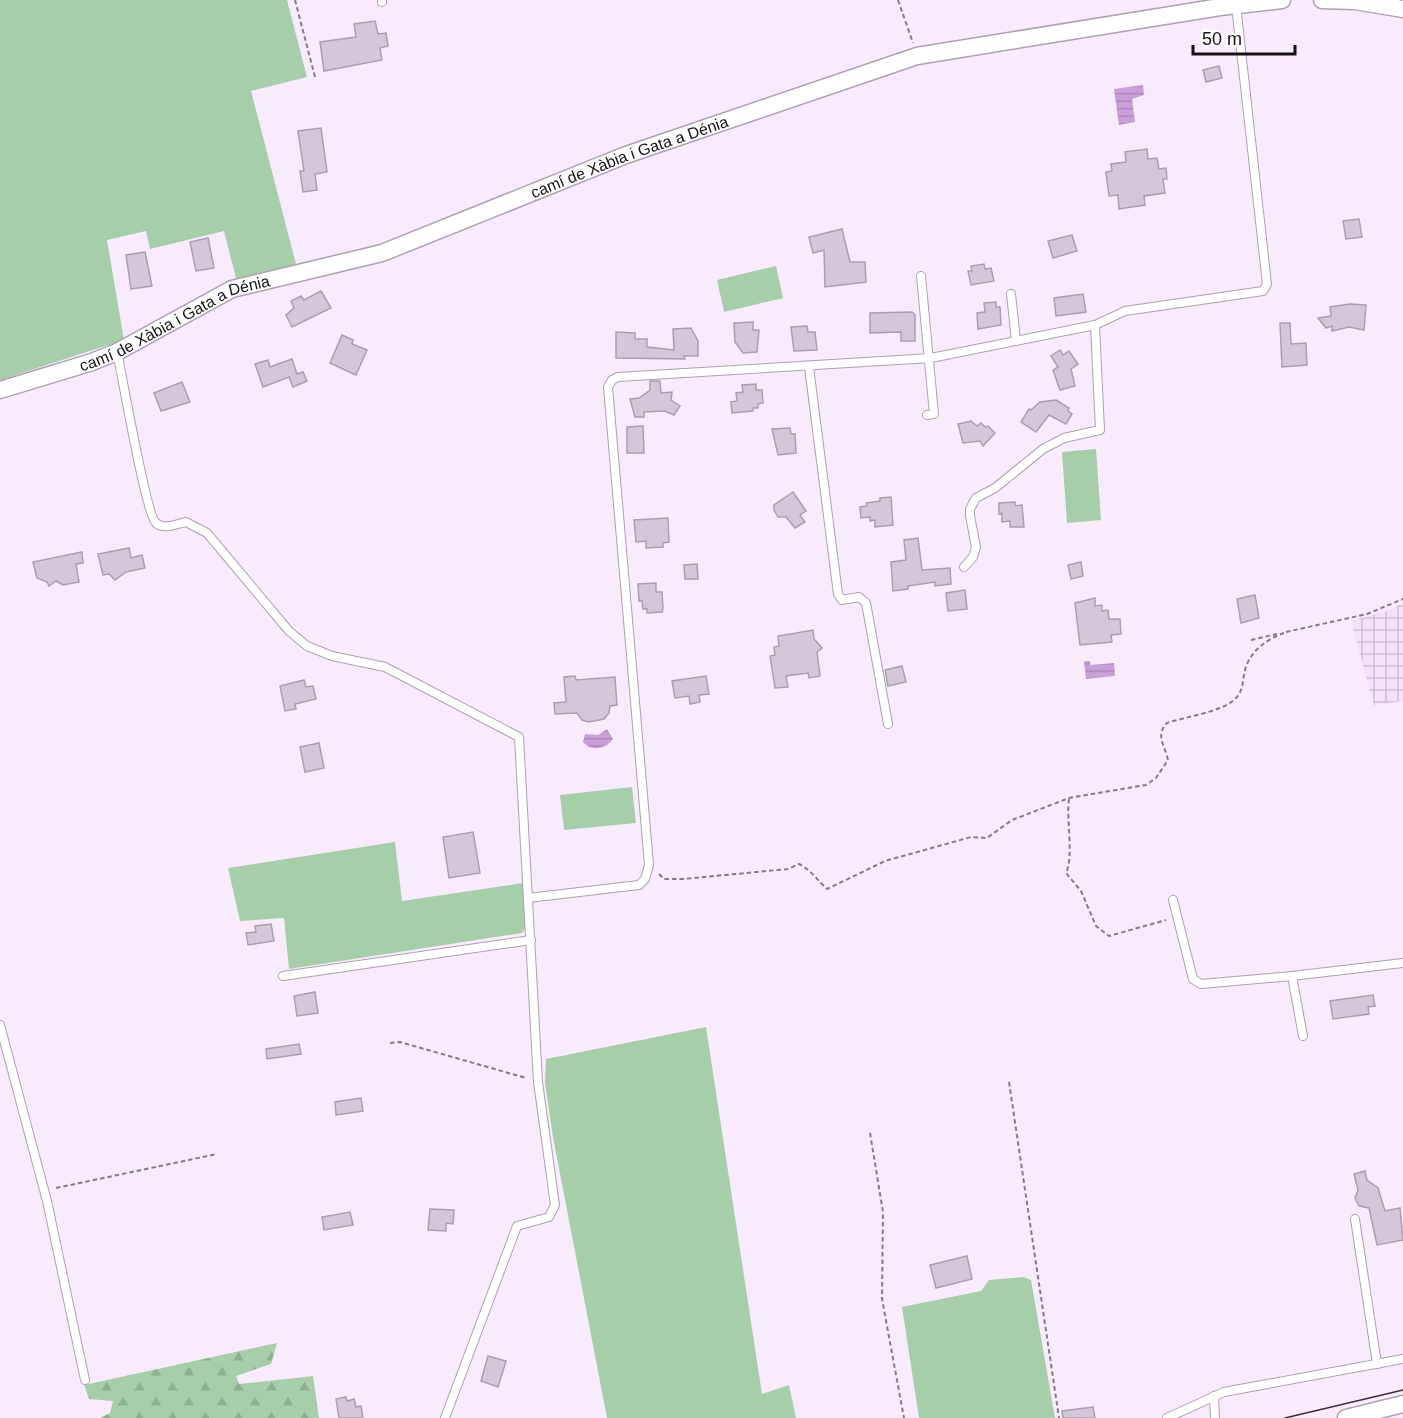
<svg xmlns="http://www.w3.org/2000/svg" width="1403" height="1418" font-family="Helvetica,sans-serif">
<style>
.industrial{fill:url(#industrial-grid)}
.grass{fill:#a5cea9}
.forest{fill:url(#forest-firs)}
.water{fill:url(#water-rules)}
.building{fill:#d5c7da;stroke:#ab9eb0;stroke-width:1.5}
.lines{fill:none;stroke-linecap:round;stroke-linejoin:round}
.lane-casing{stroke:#ada0b2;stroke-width:10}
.street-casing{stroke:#ada0b2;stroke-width:19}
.path{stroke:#837b87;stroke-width:2;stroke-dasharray:4.5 3;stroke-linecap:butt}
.lane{stroke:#fff;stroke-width:8}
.street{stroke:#fff;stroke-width:16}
.tram{stroke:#322d35;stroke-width:1.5}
.labels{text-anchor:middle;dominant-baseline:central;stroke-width:6;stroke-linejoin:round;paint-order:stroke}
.street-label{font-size:16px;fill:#141016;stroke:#fff}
</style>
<defs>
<pattern id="industrial-grid" width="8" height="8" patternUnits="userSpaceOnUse" patternTransform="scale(1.5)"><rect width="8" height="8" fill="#f3e0fa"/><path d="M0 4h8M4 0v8" fill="none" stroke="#cfbfd6"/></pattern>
<pattern id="forest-firs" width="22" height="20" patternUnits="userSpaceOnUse" patternTransform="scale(1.5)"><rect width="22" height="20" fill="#a5cea9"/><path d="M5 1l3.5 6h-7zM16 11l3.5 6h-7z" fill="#8db091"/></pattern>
<pattern id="water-rules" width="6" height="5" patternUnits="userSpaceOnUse" patternTransform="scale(1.5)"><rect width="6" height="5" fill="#c89fd7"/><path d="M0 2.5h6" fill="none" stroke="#ab88b8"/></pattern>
</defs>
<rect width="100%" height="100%" fill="#f9ebfe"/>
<path class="industrial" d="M 1403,603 L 1403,701 L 1374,705 L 1351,621 L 1390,610 Z"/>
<g class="grass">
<path d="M 0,0 L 287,0 L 307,77 L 251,91 L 296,264 L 237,282 L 224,231 L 150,249 L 146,231 L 107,240 L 124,340 L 0,380 Z"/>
<path d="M 776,266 L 783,298 L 724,312 L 717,280 Z"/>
<path d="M 1096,449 L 1101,520 L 1067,523 L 1062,452 Z"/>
<path d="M 632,787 L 636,823 L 564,830 L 560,795 Z"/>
<path d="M 395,842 L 402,901 L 524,883 L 527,925 L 522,933 L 289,969 L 284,918 L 240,921 L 228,868 Z"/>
<path d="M 706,1027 L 762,1394 L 789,1385 L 796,1418 L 607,1418 L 553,1137 L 545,1083 L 546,1059 Z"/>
<path d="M 1023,1277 L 1031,1280 L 1055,1418 L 919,1418 L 902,1307 L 981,1291 L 989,1280 Z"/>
</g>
<path class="forest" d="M 277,1343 L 271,1364 L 236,1376 L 239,1384 L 313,1376 L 319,1418 L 100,1418 L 110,1413 L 113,1401 L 89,1399 L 84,1385 Z"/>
<g class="water">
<path d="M 1143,85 L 1144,95 L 1132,99 L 1135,122 L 1119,125 L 1114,89 Z"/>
<path d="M 1084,661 L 1090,661 L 1090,665 L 1114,663 L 1115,676 L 1086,679 Z"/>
<path d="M 607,729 L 613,739 C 606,749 591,752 583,742 L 585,734 L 598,735 Z"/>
</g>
<g class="building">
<path d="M 375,21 L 378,34 L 386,33 L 388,46 L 380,48 L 382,60 L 324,71 L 320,42 L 356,37 L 354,24 Z"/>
<path d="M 1219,66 L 1222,78 L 1206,82 L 1203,70 Z"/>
<path d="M 321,128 L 327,172 L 315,174 L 317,190 L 303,192 L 300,171 L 304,171 L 298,131 Z"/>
<path d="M 1147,149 L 1148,159 L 1157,158 L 1159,169 L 1166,168 L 1167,179 L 1163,179 L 1165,193 L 1144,196 L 1145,205 L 1119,209 L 1118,195 L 1109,196 L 1106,172 L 1112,171 L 1111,164 L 1126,162 L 1125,152 Z"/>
<path d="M 1359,219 L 1362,237 L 1346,239 L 1343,221 Z"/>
<path d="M 842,229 L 850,262 L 865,262 L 866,282 L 825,287 L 824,250 L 813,253 L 809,237 Z"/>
<path d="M 1072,235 L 1077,251 L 1053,258 L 1048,241 Z"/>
<path d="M 208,238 L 214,268 L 196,271 L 190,242 Z"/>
<path d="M 145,252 L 152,286 L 131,289 L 126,255 Z"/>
<path d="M 984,264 L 985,269 L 991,268 L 994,281 L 971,285 L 968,271 L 972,271 L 971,266 Z"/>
<path d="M 321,291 L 331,308 L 292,327 L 286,315 L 294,308 L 291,301 L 301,296 L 304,300 Z"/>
<path d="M 1083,294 L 1086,312 L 1056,316 L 1054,298 Z"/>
<path d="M 996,302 L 996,307 L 1000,307 L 1001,325 L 978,329 L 977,313 L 985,312 L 984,303 Z"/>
<path d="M 1350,304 L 1366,305 L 1364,330 L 1349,327 L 1332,331 L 1332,326 L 1326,328 L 1318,318 L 1331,316 L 1330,307 Z"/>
<path d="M 912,312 L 915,315 L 915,341 L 901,341 L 901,332 L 870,333 L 870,313 Z"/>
<path d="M 753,322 L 753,330 L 759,330 L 757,352 L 743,353 L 735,342 L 734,323 Z"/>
<path d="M 1280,323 L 1290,323 L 1291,344 L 1306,343 L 1307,365 L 1282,367 Z"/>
<path d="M 807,326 L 808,332 L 815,332 L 817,350 L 794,351 L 791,327 Z"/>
<path d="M 691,328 L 698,341 L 698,356 L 684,356 L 685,359 L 616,358 L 616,332 L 635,333 L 635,339 L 647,339 L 647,347 L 674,350 L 673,329 Z"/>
<path d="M 342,335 L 353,340 L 352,344 L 367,350 L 356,375 L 330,363 Z"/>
<path d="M 1060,350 L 1063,355 L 1069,351 L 1078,364 L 1071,369 L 1075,386 L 1060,390 L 1053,370 L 1058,367 L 1051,356 Z"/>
<path d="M 292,359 L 297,374 L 303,372 L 307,381 L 293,387 L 289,377 L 263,387 L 255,364 L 268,360 L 270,367 Z"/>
<path d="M 650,381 L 660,381 L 661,393 L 672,392 L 671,400 L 680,406 L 674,415 L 665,411 L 644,412 L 644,417 L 635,417 L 630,399 L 639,398 L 650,390 Z"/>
<path d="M 182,382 L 190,402 L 161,411 L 154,393 Z"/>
<path d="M 756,384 L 756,390 L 762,390 L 763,403 L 758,404 L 758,408 L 753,408 L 753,411 L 732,413 L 731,402 L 737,401 L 736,393 L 743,392 L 742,385 Z"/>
<path d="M 1056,400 L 1069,408 L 1068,411 L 1072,414 L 1066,424 L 1049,415 L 1036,432 L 1021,422 L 1029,409 L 1031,410 L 1040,402 Z"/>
<path d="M 971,421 L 977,426 L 981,423 L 985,427 L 988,426 L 995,433 L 983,446 L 980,441 L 963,443 L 958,424 Z"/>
<path d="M 643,426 L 644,453 L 627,453 L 627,427 Z"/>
<path d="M 790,428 L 791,434 L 795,434 L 796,453 L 778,455 L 772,429 Z"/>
<path d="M 793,492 L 806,511 L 800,515 L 805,522 L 795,528 L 786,517 L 778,517 L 774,510 L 774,505 Z"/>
<path d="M 891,497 L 893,525 L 875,527 L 875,520 L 870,521 L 870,517 L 861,518 L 860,507 L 867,506 L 866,503 L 880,501 L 880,498 Z"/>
<path d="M 1015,502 L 1015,506 L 1022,505 L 1024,527 L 1010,527 L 1010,521 L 1002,522 L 1002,513 L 999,514 L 999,503 Z"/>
<path d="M 668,518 L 669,542 L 663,543 L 663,547 L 646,548 L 646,541 L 636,542 L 634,520 Z"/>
<path d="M 918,538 L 922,570 L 950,568 L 951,584 L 935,586 L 935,582 L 908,586 L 908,589 L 893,591 L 891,562 L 906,560 L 904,540 Z"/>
<path d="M 129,548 L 131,558 L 142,555 L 145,568 L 126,572 L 115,580 L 109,574 L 103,575 L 98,554 Z"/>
<path d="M 82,552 L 83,563 L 76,564 L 79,582 L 63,585 L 56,581 L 49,586 L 47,582 L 37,578 L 33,562 Z"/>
<path d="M 1081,562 L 1083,576 L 1071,579 L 1068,565 Z"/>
<path d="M 697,564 L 698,579 L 685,579 L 684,565 Z"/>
<path d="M 656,583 L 656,592 L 662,592 L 663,608 L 662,612 L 647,613 L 647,609 L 643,609 L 642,601 L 639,601 L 638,584 Z"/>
<path d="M 965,590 L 967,609 L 948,611 L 946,593 Z"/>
<path d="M 1255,595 L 1259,618 L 1241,623 L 1237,599 Z"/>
<path d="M 1095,598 L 1095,606 L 1102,605 L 1102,611 L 1108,610 L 1109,619 L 1120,619 L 1121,634 L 1111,635 L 1112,642 L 1080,645 L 1075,603 Z"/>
<path d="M 813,630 L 814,639 L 822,648 L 817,652 L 820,676 L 809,678 L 808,673 L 786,676 L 788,687 L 775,688 L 770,656 L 775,655 L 774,647 L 779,646 L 778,636 Z"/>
<path d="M 902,666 L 906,682 L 888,686 L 885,670 Z"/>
<path d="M 575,676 L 576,680 L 615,677 L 617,705 L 610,706 L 609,713 L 604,719 L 589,722 L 582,720 L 577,713 L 555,714 L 554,703 L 566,702 L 564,677 Z"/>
<path d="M 706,676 L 709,694 L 699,695 L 700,702 L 690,704 L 689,696 L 675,698 L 672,681 Z"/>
<path d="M 304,680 L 306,687 L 313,686 L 316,699 L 295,704 L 296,709 L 285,711 L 280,686 Z"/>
<path d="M 319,743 L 324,768 L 305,772 L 300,747 Z"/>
<path d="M 473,832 L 480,873 L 449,878 L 443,837 Z"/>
<path d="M 271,924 L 274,941 L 248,945 L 246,933 L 256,932 L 255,926 Z"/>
<path d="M 315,992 L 318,1013 L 297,1016 L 294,996 Z"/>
<path d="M 1373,995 L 1375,1006 L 1368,1007 L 1369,1014 L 1333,1019 L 1330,1001 Z"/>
<path d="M 299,1044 L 301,1054 L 267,1059 L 266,1049 Z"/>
<path d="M 361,1098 L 363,1111 L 336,1115 L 335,1102 Z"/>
<path d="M 1365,1171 L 1367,1180 L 1378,1188 L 1385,1211 L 1400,1208 L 1403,1240 L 1377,1245 L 1369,1208 L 1359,1206 L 1355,1198 L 1358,1190 L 1354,1174 Z"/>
<path d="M 430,1209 L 454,1210 L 453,1224 L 446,1223 L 446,1231 L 428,1230 Z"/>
<path d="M 350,1212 L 353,1225 L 324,1230 L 322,1217 Z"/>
<path d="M 967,1256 L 972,1279 L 936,1288 L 930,1265 Z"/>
<path d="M 488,1356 L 506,1361 L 498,1387 L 481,1381 Z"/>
<path d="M 346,1397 L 347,1401 L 354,1399 L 356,1407 L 361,1406 L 363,1418 L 339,1418 L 336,1399 Z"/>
<path d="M 1093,1407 L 1095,1418 L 1063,1418 L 1062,1411 Z"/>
</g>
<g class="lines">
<g class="lane-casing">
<g id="lane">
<path d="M 382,0 L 382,2"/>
<path d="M 921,276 L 934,414 L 927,415"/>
<path d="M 1011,294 L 1016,341"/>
<path d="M 117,352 C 122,374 146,515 156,523 C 164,530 176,524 186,522 L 207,533 L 289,631 L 307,646 L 332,656 L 385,667 L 519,737 L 538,1082 L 555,1205 L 549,1217 L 517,1226 L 445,1418"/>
<path d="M 809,367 L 838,594 L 842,600 L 859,597 L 866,603 L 888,724"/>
<path d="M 964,567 L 973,557 L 976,547 L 970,516 L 970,509 L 976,498 L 995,488 L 1043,449 L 1064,438 L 1100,430 L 1095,325"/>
<path d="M 528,898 L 639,885 L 645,879 L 649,865 L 608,387 L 612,380 L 618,377 L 931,358 L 1095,325 L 1125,311 L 1263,291 L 1267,284 L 1236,5"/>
<path d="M 1173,900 L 1193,979 L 1201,984 L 1292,976"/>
<path d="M 283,976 L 531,940"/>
<path d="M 0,1025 L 47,1201 L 85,1380"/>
<path d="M 1303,1036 L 1292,976 L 1403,963"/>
<path d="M 1355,1219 L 1377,1364"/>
<path d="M 1214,1396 L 1215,1418"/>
<path d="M 1167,1418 L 1224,1392 L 1403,1359"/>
</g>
</g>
<g class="street-casing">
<g id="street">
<path d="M 1322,0 L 1355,1 L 1403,9"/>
<path id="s1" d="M 0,390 L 92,362 L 117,352 L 232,289 L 382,253 L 626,155 L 917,56 L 1220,7 L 1282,0"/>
<path d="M 1346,1418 L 1403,1404"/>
</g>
</g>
<g class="path">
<path d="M 295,0 L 315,77"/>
<path d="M 898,0 L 913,43"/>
<path d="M 1286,632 L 1367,614 L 1403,599"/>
<path d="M 1251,640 L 1277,634"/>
<path d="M 1069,799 C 1066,820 1074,856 1066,873 L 1081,891 L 1096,926 L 1109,936 L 1166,920"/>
<path d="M 659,874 L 664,879 L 683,879 L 788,869 L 799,864 C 811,870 817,880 827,889 L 885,861 L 971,837 L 987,838 L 1012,820 L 1069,798 L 1146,785 L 1156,778 L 1168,760 C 1165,746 1155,735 1167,723 C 1184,717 1221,712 1234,700 C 1244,691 1242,682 1245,670 C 1250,651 1267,639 1284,633"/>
<path d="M 390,1043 L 400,1042 L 526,1078"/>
<path d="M 1009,1082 L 1059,1418"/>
<path d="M 870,1133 L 883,1212 L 882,1299 L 904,1418"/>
<path d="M 56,1188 L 217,1154"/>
</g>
<use href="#lane" class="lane"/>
<use href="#street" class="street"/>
<path class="tram" d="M 1285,1418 L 1403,1390"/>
</g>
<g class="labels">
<g class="street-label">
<text stroke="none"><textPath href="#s1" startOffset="674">camí de Xàbia i Gata a Dénia</textPath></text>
<text stroke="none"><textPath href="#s1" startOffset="188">camí de Xàbia i Gata a Dénia</textPath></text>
</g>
</g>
<path d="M1193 45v9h102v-9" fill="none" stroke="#141016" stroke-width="3"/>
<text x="1202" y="45" font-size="18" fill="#141016" stroke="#ffffff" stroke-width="4.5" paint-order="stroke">50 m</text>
</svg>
